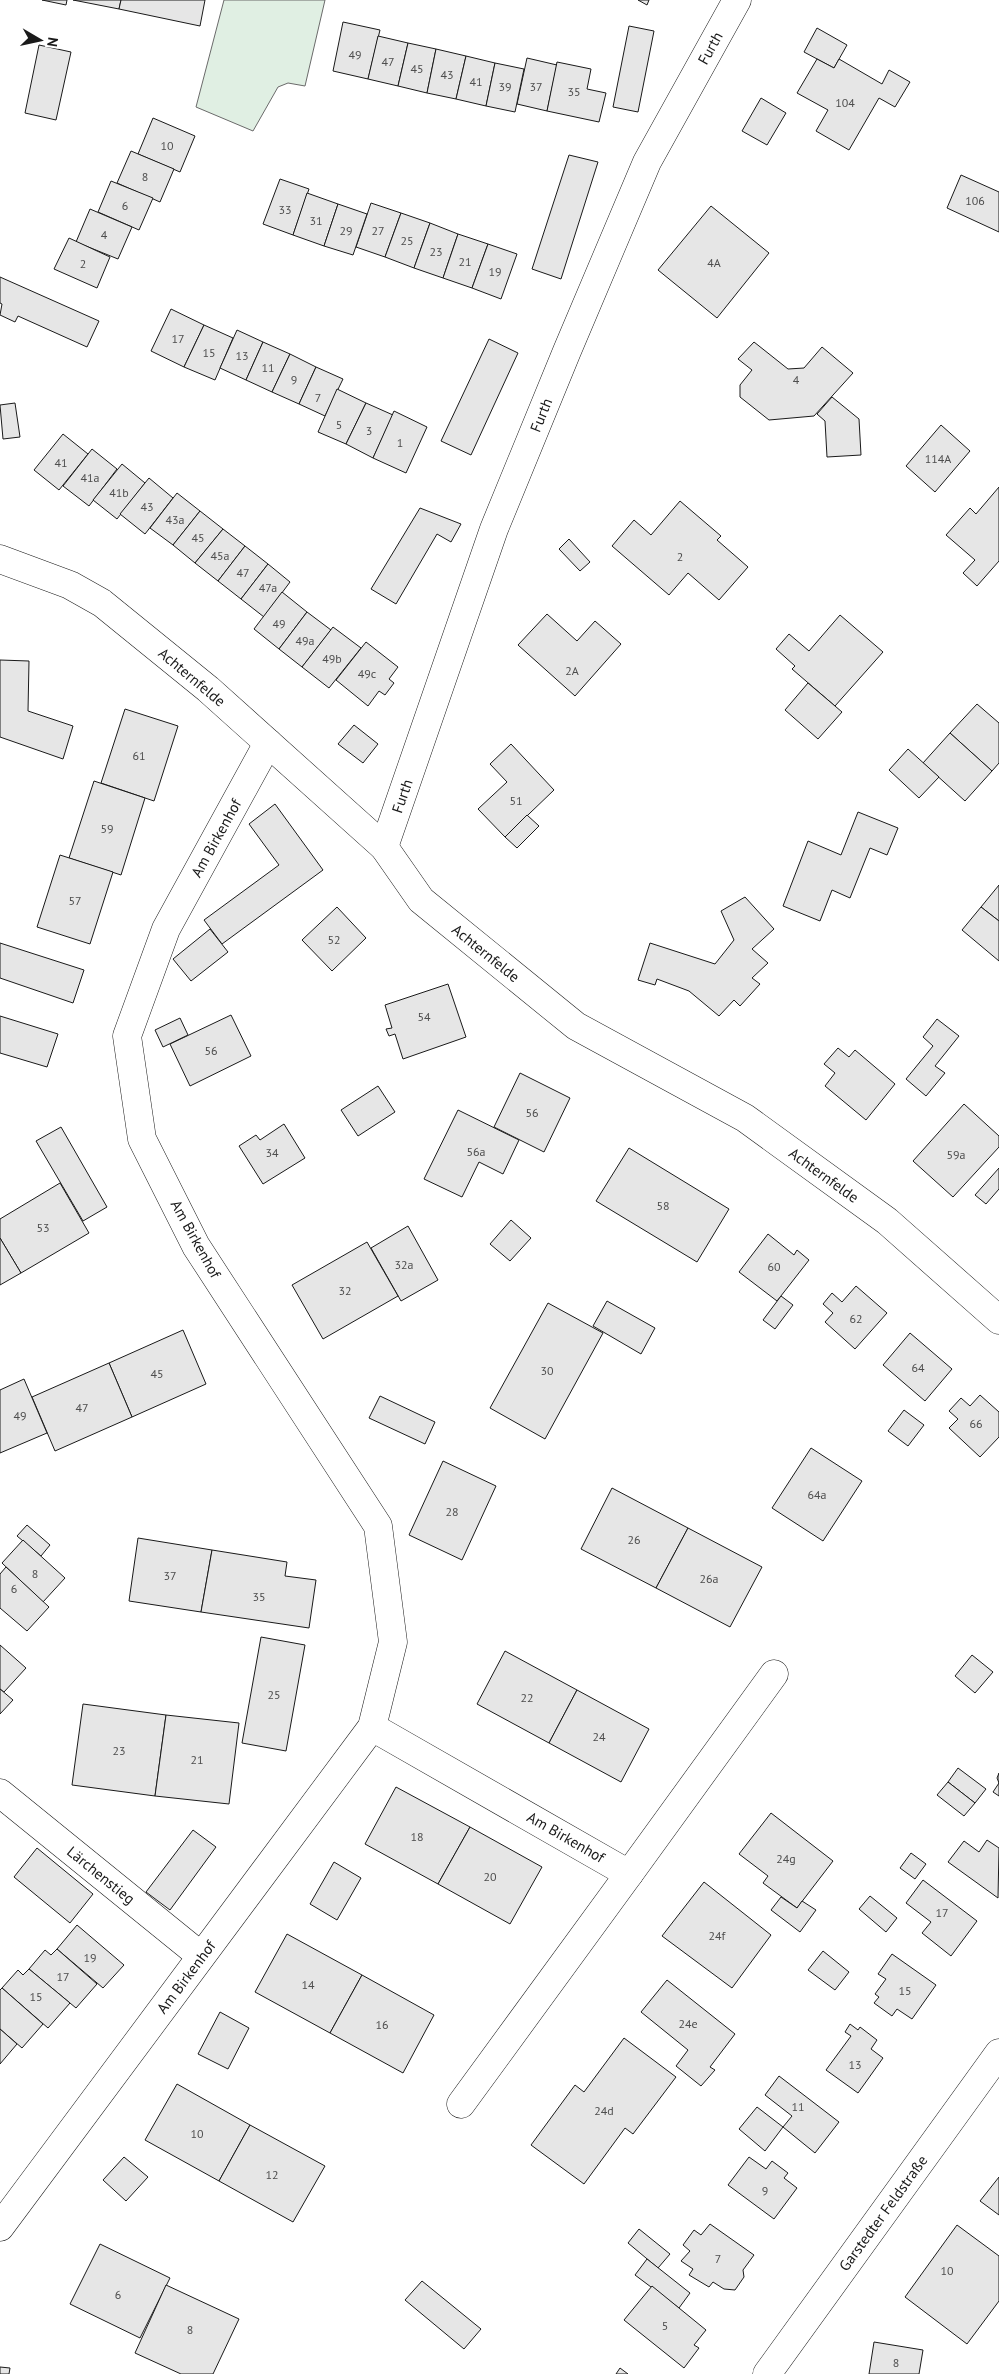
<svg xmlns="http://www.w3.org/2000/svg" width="999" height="2374" font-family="'PT Sans',sans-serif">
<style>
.green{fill:#e0efe3;stroke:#6a6a6a}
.building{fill:#e6e6e6;stroke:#1a1a1a}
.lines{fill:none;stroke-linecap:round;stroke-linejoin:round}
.street-casing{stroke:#1a1a1a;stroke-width:29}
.street{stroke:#fff;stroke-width:28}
.labels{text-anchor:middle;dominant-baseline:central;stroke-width:4;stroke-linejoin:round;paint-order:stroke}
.number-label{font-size:12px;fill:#4d4d4d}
.street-label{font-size:15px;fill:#1a1a1a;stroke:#fff}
</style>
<rect width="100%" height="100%" fill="#fff"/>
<path class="green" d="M 224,0 L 325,0 L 305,86 L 288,83 L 278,87 L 253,131 L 196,107 Z"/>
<g class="building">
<path d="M 42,0 L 67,0 L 66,5 Z"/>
<path d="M 73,0 L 121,0 L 119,9 Z"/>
<path d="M 121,0 L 205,0 L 200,26 L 119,9 Z"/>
<path d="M 638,0 L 649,0 L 647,5 Z"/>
<path d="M 343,22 L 380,30 L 368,79 L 333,71 Z"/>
<path d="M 629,26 L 654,31 L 638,112 L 613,107 Z"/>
<path d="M 817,28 L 847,45 L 834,68 L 804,52 Z"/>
<path d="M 378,36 L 408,43 L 398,86 L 368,79 Z"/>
<path d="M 408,43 L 436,49 L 427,93 L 398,86 Z"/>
<path d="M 39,45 L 71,52 L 56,120 L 25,113 Z"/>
<path d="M 436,49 L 466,56 L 456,99 L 427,93 Z"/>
<path d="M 466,56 L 495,63 L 486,106 L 456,99 Z"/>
<path d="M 527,58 L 557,65 L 547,111 L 517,104 Z"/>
<path d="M 817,59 L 834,68 L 839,59 L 882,84 L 889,70 L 910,82 L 895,107 L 879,98 L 849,150 L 816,131 L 828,110 L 797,93 Z"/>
<path d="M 557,62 L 591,69 L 587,89 L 606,93 L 599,122 L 547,111 Z"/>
<path d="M 495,63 L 524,69 L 515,112 L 486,106 Z"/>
<path d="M 761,98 L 786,113 L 767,145 L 742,131 Z"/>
<path d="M 153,118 L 195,136 L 180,172 L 138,154 Z"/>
<path d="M 131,151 L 174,169 L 160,202 L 117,183 Z"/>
<path d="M 569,155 L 598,162 L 561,279 L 532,269 Z"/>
<path d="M 961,175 L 999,192 L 999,232 L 947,208 Z"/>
<path d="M 280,179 L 309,189 L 293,235 L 263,224 Z"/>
<path d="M 111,181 L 153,198 L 139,230 L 98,212 Z"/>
<path d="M 307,193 L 338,204 L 324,246 L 293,235 Z"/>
<path d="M 371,203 L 401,213 L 385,257 L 356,247 Z"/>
<path d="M 338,204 L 367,214 L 353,255 L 324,246 Z"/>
<path d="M 711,206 L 769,253 L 717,318 L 658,270 Z"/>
<path d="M 90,209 L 132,227 L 118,259 L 76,242 Z"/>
<path d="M 401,213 L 430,223 L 414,268 L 385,257 Z"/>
<path d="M 430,223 L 458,234 L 443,278 L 414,268 Z"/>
<path d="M 458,234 L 488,244 L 472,288 L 443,278 Z"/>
<path d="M 69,238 L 110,257 L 97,288 L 54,269 Z"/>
<path d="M 488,244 L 517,254 L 501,299 L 472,288 Z"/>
<path d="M 0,277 L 99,321 L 87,347 L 18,316 L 15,322 L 0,315 L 2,304 L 0,303 Z"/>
<path d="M 171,309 L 204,325 L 184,367 L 151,351 Z"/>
<path d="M 204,325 L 233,338 L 215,380 L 184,367 Z"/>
<path d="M 237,330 L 263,342 L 246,380 L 220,368 Z"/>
<path d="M 489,339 L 518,353 L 471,455 L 441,441 Z"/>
<path d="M 263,342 L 290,354 L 272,392 L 246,380 Z"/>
<path d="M 754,342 L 788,369 L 804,368 L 822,347 L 853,373 L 814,416 L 769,420 L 740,397 L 740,385 L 752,370 L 738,359 Z"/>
<path d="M 290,354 L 316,367 L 299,404 L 272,392 Z"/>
<path d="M 316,367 L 343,379 L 325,416 L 299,404 Z"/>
<path d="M 337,389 L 366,403 L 346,444 L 318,432 Z"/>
<path d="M 832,397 L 859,419 L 861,455 L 827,457 L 825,421 L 817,414 Z"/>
<path d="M 15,403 L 20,437 L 3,439 L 0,405 Z"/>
<path d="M 366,403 L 393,415 L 373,458 L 346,444 Z"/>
<path d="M 394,411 L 427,427 L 406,473 L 373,458 Z"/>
<path d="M 941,425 L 970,451 L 935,492 L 906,466 Z"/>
<path d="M 63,434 L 88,454 L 59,490 L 34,470 Z"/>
<path d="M 92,449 L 117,469 L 89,506 L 63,486 Z"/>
<path d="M 122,464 L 145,483 L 117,519 L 93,500 Z"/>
<path d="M 149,478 L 173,498 L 145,534 L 120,514 Z"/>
<path d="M 999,487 L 999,561 L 977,586 L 963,573 L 975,560 L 946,535 L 970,508 L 976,514 Z"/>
<path d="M 177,493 L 200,511 L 173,545 L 150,528 Z"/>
<path d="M 680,501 L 721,536 L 717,540 L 748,567 L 719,600 L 688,573 L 669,595 L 612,546 L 634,520 L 651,535 Z"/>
<path d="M 420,508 L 461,524 L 451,542 L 437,534 L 396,604 L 371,589 Z"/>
<path d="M 200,511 L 223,529 L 195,563 L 173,545 Z"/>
<path d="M 223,529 L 245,546 L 218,581 L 195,563 Z"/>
<path d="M 569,539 L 590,562 L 580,571 L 559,549 Z"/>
<path d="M 245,546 L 268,564 L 241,599 L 218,581 Z"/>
<path d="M 268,564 L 290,582 L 264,617 L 241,599 Z"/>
<path d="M 282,592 L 307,612 L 279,649 L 254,629 Z"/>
<path d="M 307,612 L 331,630 L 302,667 L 279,649 Z"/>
<path d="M 547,614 L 577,641 L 595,621 L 621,644 L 575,696 L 518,645 Z"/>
<path d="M 840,615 L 883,652 L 835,706 L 792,669 L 795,666 L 776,649 L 789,634 L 809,651 Z"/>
<path d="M 333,627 L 361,648 L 329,688 L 302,667 Z"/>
<path d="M 366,642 L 398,667 L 389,679 L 394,683 L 385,695 L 379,691 L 368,706 L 336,680 Z"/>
<path d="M 0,660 L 29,661 L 28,711 L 73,726 L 63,759 L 0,737 Z"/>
<path d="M 808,683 L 842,712 L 818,739 L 785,710 Z"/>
<path d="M 977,704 L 999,723 L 999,763 L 992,771 L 950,733 Z"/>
<path d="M 125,709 L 178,726 L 154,801 L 101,783 Z"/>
<path d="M 354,725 L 378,744 L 363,763 L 338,744 Z"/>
<path d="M 950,733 L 992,771 L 965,801 L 923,763 Z"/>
<path d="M 511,744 L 554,790 L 505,837 L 478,809 L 507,782 L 490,764 Z"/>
<path d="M 908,749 L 939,777 L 919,798 L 889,770 Z"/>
<path d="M 94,781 L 145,798 L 121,875 L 69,858 Z"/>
<path d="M 275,804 L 323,870 L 222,944 L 204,920 L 279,865 L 249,824 Z"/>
<path d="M 858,812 L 898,828 L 887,855 L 870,848 L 850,898 L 832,890 L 820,921 L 783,906 L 808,841 L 841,855 Z"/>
<path d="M 527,815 L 539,826 L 517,848 L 505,837 Z"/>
<path d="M 60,855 L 113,872 L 90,944 L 37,927 Z"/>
<path d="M 999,885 L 999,921 L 981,907 Z"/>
<path d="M 745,897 L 774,929 L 752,949 L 768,963 L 752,978 L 760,984 L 740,1006 L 734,1000 L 719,1016 L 689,991 L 657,979 L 655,985 L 638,980 L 650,943 L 715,964 L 734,940 L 721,911 Z"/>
<path d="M 337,907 L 366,938 L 332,971 L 302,940 Z"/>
<path d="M 981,907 L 999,921 L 999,961 L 962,930 Z"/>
<path d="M 210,929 L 228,952 L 191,981 L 173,959 Z"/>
<path d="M 0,943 L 84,970 L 73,1003 L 0,978 Z"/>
<path d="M 448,984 L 466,1037 L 403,1059 L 395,1034 L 389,1036 L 386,1029 L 392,1028 L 385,1005 Z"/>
<path d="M 231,1015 L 251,1056 L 190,1086 L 170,1044 Z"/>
<path d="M 0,1016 L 58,1034 L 47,1067 L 0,1053 Z"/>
<path d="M 180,1018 L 188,1035 L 163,1047 L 155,1030 Z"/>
<path d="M 937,1019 L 959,1036 L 935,1066 L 945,1073 L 926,1096 L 906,1079 L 933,1046 L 923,1037 Z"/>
<path d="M 838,1048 L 849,1057 L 855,1050 L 895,1084 L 866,1120 L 825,1086 L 835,1073 L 824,1064 Z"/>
<path d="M 520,1073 L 570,1098 L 544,1152 L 494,1127 Z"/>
<path d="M 378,1086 L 395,1112 L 358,1136 L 341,1110 Z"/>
<path d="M 964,1104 L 999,1136 L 999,1147 L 953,1197 L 913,1161 Z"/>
<path d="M 458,1110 L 519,1140 L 503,1174 L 479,1162 L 462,1197 L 424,1179 Z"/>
<path d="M 284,1124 L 305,1158 L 263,1184 L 239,1146 L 256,1135 L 260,1140 Z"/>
<path d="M 61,1127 L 107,1207 L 83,1221 L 36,1141 Z"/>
<path d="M 629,1148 L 729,1209 L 697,1262 L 596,1201 Z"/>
<path d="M 999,1168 L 999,1189 L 986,1204 L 975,1195 Z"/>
<path d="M 60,1183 L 89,1233 L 21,1273 L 0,1238 L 0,1219 Z"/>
<path d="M 511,1220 L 531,1238 L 510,1261 L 490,1244 Z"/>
<path d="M 408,1226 L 438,1280 L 401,1301 L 371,1248 Z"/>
<path d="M 768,1234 L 794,1255 L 797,1250 L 809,1260 L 777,1301 L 739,1272 Z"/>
<path d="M 0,1238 L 21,1273 L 0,1285 Z"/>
<path d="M 367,1242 L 398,1296 L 323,1339 L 292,1285 Z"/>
<path d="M 856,1286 L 887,1313 L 855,1349 L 825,1322 L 833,1313 L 823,1304 L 832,1293 L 842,1302 Z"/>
<path d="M 781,1296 L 793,1305 L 775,1329 L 763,1320 Z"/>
<path d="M 607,1301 L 655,1328 L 641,1354 L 593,1326 Z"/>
<path d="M 548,1303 L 603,1333 L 545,1439 L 490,1408 Z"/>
<path d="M 183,1330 L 206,1384 L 132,1417 L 109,1363 Z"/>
<path d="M 910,1333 L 952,1369 L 925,1401 L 883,1365 Z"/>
<path d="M 109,1363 L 132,1417 L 55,1451 L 32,1397 Z"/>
<path d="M 24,1379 L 47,1433 L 0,1453 L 0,1390 Z"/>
<path d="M 980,1395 L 999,1412 L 999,1437 L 980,1457 L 949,1428 L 958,1419 L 949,1411 L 961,1398 L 970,1406 Z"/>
<path d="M 380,1396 L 435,1422 L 425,1444 L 369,1418 Z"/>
<path d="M 904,1410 L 924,1425 L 908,1446 L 888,1431 Z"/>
<path d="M 811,1448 L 862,1481 L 823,1541 L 772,1508 Z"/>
<path d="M 443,1461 L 496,1486 L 462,1560 L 409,1535 Z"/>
<path d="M 612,1488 L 688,1528 L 656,1588 L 581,1549 Z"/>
<path d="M 27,1525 L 50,1545 L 41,1556 L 17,1536 Z"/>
<path d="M 688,1528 L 762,1567 L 730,1627 L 656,1588 Z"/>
<path d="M 138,1538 L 212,1550 L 201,1612 L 129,1601 Z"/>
<path d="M 23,1540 L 65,1578 L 43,1602 L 2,1563 Z"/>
<path d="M 212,1550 L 287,1562 L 285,1576 L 316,1580 L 309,1628 L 201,1612 Z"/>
<path d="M 6,1567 L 49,1607 L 27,1631 L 0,1608 L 0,1574 Z"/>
<path d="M 261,1637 L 305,1645 L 286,1751 L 242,1743 Z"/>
<path d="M 0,1645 L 26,1668 L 4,1692 L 0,1689 Z"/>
<path d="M 505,1651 L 577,1690 L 549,1743 L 477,1704 Z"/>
<path d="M 972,1655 L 993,1672 L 975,1693 L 955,1676 Z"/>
<path d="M 0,1689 L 13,1700 L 0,1714 Z"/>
<path d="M 577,1690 L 649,1729 L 621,1782 L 549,1743 Z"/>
<path d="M 83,1704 L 166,1715 L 155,1796 L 72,1785 Z"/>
<path d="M 166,1715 L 239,1723 L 229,1804 L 155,1796 Z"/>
<path d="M 958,1768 L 986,1789 L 975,1803 L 948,1782 Z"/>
<path d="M 999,1773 L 999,1796 L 993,1792 L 999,1783 L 997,1778 Z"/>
<path d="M 948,1782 L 975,1803 L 964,1816 L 937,1795 Z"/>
<path d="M 396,1787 L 470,1827 L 438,1884 L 365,1844 Z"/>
<path d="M 771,1813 L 833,1861 L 797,1908 L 763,1883 L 768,1876 L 739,1854 Z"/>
<path d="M 470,1827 L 542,1867 L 510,1924 L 438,1884 Z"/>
<path d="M 193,1830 L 216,1847 L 170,1910 L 146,1892 Z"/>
<path d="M 987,1840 L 999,1848 L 998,1898 L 948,1862 L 964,1841 L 979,1852 Z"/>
<path d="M 37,1848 L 93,1894 L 70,1923 L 14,1877 Z"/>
<path d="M 911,1853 L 926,1864 L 915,1879 L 900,1868 Z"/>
<path d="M 334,1862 L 361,1878 L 337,1920 L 310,1904 Z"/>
<path d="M 923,1880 L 977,1921 L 951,1956 L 922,1933 L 931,1922 L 906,1903 Z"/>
<path d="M 704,1882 L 771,1935 L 732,1988 L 662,1936 Z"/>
<path d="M 870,1896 L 897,1918 L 886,1932 L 859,1909 Z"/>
<path d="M 781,1897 L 797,1908 L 802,1901 L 816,1910 L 800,1932 L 771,1910 Z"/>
<path d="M 77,1925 L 124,1965 L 103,1988 L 57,1949 Z"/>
<path d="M 287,1934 L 362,1975 L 330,2033 L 255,1992 Z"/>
<path d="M 57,1949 L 97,1984 L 76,2008 L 29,1969 L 45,1950 L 51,1955 Z"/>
<path d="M 823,1951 L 849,1972 L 835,1990 L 808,1970 Z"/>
<path d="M 892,1954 L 936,1985 L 912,2019 L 897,2009 L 892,2016 L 874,2003 L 879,1997 L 875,1994 L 886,1979 L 878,1974 Z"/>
<path d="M 29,1969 L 70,2003 L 48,2028 L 2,1988 L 18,1970 L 23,1975 Z"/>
<path d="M 362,1975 L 434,2015 L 403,2073 L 330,2033 Z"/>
<path d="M 667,1980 L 735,2034 L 710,2067 L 715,2070 L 701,2086 L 676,2066 L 688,2050 L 641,2012 Z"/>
<path d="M 2,1988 L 43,2024 L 22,2048 L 0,2029 L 0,1990 Z"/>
<path d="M 220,2012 L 249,2028 L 228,2069 L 198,2054 Z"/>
<path d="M 850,2024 L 858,2030 L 860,2027 L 877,2040 L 871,2049 L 883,2058 L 858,2093 L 826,2070 L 851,2036 L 845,2032 Z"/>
<path d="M 0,2029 L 17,2044 L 0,2064 Z"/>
<path d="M 624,2038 L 676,2077 L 633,2134 L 625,2128 L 584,2184 L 531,2145 L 575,2085 L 584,2092 Z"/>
<path d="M 779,2076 L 839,2122 L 815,2153 L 783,2127 L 792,2116 L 765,2095 Z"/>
<path d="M 177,2084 L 250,2125 L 219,2181 L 145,2140 Z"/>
<path d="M 757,2107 L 783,2127 L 765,2151 L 739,2129 Z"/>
<path d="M 250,2125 L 325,2166 L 293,2222 L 219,2181 Z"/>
<path d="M 124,2157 L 148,2177 L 126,2201 L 103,2180 Z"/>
<path d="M 749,2157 L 766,2169 L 772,2161 L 788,2173 L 784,2178 L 797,2188 L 774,2219 L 728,2185 Z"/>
<path d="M 999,2177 L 999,2215 L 980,2201 Z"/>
<path d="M 710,2224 L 754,2255 L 743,2270 L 744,2277 L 735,2290 L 724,2289 L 713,2282 L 709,2287 L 689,2275 L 693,2269 L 681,2261 L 690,2251 L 683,2245 L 694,2230 L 701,2235 Z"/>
<path d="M 957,2225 L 999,2256 L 999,2301 L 967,2344 L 905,2297 Z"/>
<path d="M 639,2229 L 670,2254 L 658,2268 L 628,2243 Z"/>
<path d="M 100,2244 L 170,2278 L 140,2338 L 70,2304 Z"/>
<path d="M 647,2259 L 690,2293 L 679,2308 L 635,2275 Z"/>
<path d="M 422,2281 L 481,2329 L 464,2349 L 405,2300 Z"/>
<path d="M 166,2285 L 239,2319 L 213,2374 L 181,2374 L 135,2353 Z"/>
<path d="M 652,2286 L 706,2330 L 694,2345 L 699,2348 L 684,2368 L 624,2320 Z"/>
<path d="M 874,2342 L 923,2350 L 919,2374 L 869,2374 Z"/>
<path d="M 0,2367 L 10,2368 L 9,2374 L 0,2374 Z"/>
<path d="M 620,2368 L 628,2374 L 616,2374 Z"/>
</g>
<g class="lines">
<g class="street-casing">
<g id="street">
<path d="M 0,559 L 70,585 L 102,603 L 208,689 L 384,847 L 421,900 L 576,1026 L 745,1118 L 887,1221 L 999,1320"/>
<path d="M 384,847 L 494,529 L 567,351 L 647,162 L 737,0"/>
<path d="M 372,1727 L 629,1874 L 461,2104"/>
<path d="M 0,1793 L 201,1956"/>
<path d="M 629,1874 L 774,1674"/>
<path d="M 0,2227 L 372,1727 L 393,1642 L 378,1526 L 196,1246 L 142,1139 L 127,1036 L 166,929 L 268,743"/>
<path d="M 767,2374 L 999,2053"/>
</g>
</g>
<use href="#street" class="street"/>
</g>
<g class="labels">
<g class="number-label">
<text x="355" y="54">49</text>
<text x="388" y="61">47</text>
<text x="417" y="68">45</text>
<text x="447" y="74">43</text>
<text x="476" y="81">41</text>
<text x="505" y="86">39</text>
<text x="536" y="86">37</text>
<text x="574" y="91">35</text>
<text x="845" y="102">104</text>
<text x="167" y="145">10</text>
<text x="145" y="176">8</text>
<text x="975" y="200">106</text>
<text x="125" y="205">6</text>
<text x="285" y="209">33</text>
<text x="316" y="220">31</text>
<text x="346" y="230">29</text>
<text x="378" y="230">27</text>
<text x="104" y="234">4</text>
<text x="407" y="240">25</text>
<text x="436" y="251">23</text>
<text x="465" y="261">21</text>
<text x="714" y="262">4A</text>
<text x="83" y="263">2</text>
<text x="495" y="271">19</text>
<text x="178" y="338">17</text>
<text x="209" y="352">15</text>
<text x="242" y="355">13</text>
<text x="268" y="367">11</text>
<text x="294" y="379">9</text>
<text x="796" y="379">4</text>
<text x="318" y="397">7</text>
<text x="339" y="424">5</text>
<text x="369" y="430">3</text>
<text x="400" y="442">1</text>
<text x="938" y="458">114A</text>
<text x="61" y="462">41</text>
<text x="90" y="477">41a</text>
<text x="119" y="492">41b</text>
<text x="147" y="506">43</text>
<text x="175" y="519">43a</text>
<text x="198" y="537">45</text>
<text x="220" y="555">45a</text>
<text x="680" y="556">2</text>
<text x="243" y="572">47</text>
<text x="268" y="587">47a</text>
<text x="279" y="623">49</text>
<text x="305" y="640">49a</text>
<text x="332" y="658">49b</text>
<text x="572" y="670">2A</text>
<text x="367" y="673">49c</text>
<text x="139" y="755">61</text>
<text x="516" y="800">51</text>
<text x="107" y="828">59</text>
<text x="75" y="900">57</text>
<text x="334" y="939">52</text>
<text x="424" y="1016">54</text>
<text x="211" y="1050">56</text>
<text x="532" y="1112">56</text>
<text x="476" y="1151">56a</text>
<text x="272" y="1152">34</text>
<text x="956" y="1154">59a</text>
<text x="663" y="1205">58</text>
<text x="43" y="1227">53</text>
<text x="404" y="1264">32a</text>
<text x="774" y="1266">60</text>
<text x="345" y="1290">32</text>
<text x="856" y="1318">62</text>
<text x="918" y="1367">64</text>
<text x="547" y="1370">30</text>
<text x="157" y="1373">45</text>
<text x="82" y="1407">47</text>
<text x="20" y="1415">49</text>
<text x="976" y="1423">66</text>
<text x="817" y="1494">64a</text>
<text x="452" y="1511">28</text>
<text x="634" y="1539">26</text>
<text x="35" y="1573">8</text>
<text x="170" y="1575">37</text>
<text x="709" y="1578">26a</text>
<text x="14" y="1588">6</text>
<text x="259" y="1596">35</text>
<text x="274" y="1694">25</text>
<text x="527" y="1697">22</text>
<text x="599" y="1736">24</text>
<text x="119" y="1750">23</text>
<text x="197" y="1759">21</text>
<text x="417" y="1836">18</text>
<text x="786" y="1858">24g</text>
<text x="490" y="1876">20</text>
<text x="942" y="1912">17</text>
<text x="717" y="1935">24f</text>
<text x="90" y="1957">19</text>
<text x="63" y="1976">17</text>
<text x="308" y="1984">14</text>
<text x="905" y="1990">15</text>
<text x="36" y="1996">15</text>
<text x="688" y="2023">24e</text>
<text x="382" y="2024">16</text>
<text x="855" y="2064">13</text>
<text x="798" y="2106">11</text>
<text x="604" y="2110">24d</text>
<text x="197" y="2133">10</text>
<text x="272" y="2174">12</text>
<text x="765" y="2190">9</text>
<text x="718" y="2258">7</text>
<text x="947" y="2270">10</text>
<text x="118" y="2294">6</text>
<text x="665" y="2325">5</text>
<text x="190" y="2329">8</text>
<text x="896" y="2362">8</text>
</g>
<g class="street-label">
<text transform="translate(710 48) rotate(-61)">Furth</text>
<text transform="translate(541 415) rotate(-68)">Furth</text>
<text transform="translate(192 677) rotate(40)">Achternfelde</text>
<text transform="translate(402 796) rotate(-71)">Furth</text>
<text transform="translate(216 838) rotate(-61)">Am Birkenhof</text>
<text transform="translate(486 953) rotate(39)">Achternfelde</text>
<text transform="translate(824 1175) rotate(36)">Achternfelde</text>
<text transform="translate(196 1239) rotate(61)">Am Birkenhof</text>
<text transform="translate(566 1837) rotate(30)">Am Birkenhof</text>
<text transform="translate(101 1875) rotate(39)">Lärchenstieg</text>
<text transform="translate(186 1977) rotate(-53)">Am Birkenhof</text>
<text transform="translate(883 2213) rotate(-54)">Garstedter Feldstraße</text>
</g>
</g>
<g transform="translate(40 40) rotate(99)" stroke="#ffffff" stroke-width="4" paint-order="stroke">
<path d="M0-4L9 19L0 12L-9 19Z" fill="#1a1a1a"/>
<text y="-8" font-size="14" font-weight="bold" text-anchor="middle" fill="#1a1a1a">N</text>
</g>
</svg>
